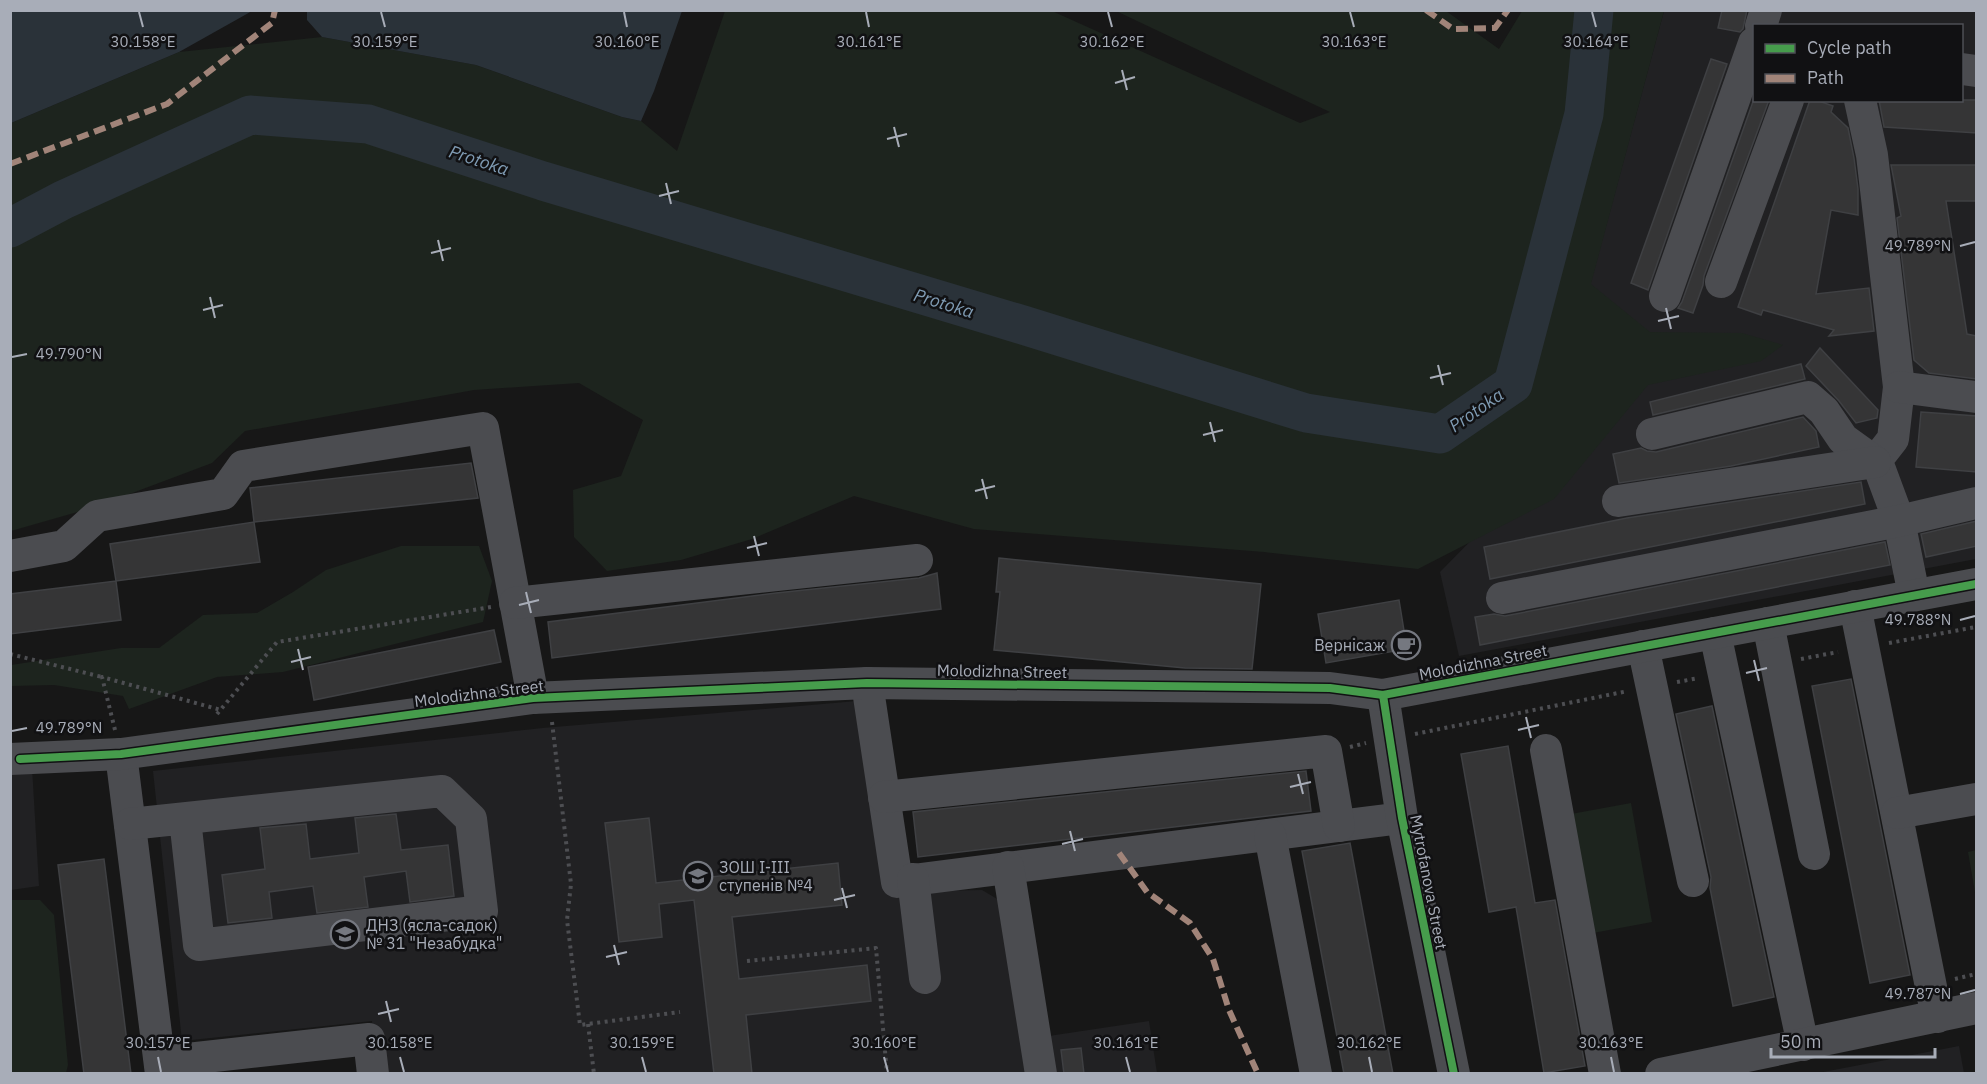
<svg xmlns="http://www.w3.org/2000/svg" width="1987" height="1084" font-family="'IBM Plex Sans',sans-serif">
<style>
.built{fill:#212123;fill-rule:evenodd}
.green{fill:#1d241e}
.water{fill:#2a3239}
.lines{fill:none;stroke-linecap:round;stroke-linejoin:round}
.river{stroke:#2a3239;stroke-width:39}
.building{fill:#353536;stroke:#3f4043;stroke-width:1.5}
.path{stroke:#4d4e52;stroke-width:4;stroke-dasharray:3 4.5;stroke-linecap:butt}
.minor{stroke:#4b4c50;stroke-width:32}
.quiet{stroke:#a18479;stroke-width:6;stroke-dasharray:12 6;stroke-linecap:butt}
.cycleway-casing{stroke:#111113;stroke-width:11}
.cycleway{stroke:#469c4c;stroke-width:8}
.ticks{fill:none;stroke:#a8adb8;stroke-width:2}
.labels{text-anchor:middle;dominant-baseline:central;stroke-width:5;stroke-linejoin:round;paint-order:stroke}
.poi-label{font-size:16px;fill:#a8adb8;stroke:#111113;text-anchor:start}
.street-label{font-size:16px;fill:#a8adb8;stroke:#111113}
.water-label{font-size:18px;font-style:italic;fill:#7f9bb3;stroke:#111113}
.ticks-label{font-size:15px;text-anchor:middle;fill:#a8adb8;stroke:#111113;stroke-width:5;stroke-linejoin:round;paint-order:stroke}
</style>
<rect width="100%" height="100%" fill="#171717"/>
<g class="built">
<path d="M 1664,11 L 1976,11 L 1976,559 L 1459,656 L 1440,572 L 1636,373 L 1578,330 ZM 1754,26 L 1962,26 L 1962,100 L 1754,100 Z"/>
<path d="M 857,701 L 886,892 L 982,890 L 1009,906 L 1031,1073 L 378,1073 L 372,1021 L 182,1041 L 153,771 L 543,728 Z"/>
<path d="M 11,750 L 31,750 L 39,886 L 11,890 Z"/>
<path d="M 1149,1021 L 1157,1073 L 1048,1073 L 1042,1037 Z"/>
<path d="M 1959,1046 L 1964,1073 L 1818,1073 Z"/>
</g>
<g class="green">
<path d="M 725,11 L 1052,11 L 1300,123 L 1330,112 L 1116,11 L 1446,11 L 1499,49 L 1522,11 L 1664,11 L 1591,284 L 1650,332 L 1742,333 L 1783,345 L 1761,361 L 1648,385 L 1554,499 L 1418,569 L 1264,552 L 974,529 L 854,496 L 752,539 L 681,560 L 607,571 L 574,537 L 573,490 L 621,476 L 643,420 L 579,383 L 474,390 L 245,431 L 212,463 L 95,507 L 11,531 L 11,123 L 179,52 L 322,37 L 476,65 L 622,117 L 641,121 L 677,151 Z"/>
<path d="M 401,546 L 479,546 L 492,581 L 483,622 L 283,672 L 217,677 L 129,709 L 123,696 L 54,685 L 11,686 L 11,665 L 121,648 L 159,648 L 203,615 L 257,613 L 293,592 L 326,570 Z"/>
<path d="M 1631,803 L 1652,922 L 1593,933 L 1571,814 Z"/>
<path d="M 1976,850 L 1976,898 L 1968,852 Z"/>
<path d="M 11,900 L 40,900 L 54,915 L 68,1065 L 66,1073 L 11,1073 Z"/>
</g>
<g class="water">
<path d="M 11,10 L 252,10 L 252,11 L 179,52 L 11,123 Z"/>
<path d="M 307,11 L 682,10 L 682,11 L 654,91 L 641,121 L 622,117 L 476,65 L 322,37 L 307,20 Z"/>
</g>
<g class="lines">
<path class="river" d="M 10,228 L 63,200 L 250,115 L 368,124 L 543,181 L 1023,325 L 1306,413 L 1440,434 L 1513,384 L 1584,114 L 1594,10"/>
</g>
<g class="building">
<path d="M 1722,10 L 1747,10 L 1743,29 L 1740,32 L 1718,28 Z"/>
<path d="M 1711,59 L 1727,64 L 1648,290 L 1631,283 Z"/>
<path d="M 1755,96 L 1755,100 L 1769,100 L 1704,276 L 1703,285 L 1693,313 L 1678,308 L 1682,302 Z"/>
<path d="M 1810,100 L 1816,100 L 1833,106 L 1831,112 L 1848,128 L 1854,158 L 1858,189 L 1858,215 L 1831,210 L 1816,294 L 1869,288 L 1874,331 L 1829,336 L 1834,330 L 1763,310 L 1761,315 L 1738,307 Z"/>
<path d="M 1879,100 L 1977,100 L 1977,133 L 1884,127 Z"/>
<path d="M 1891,165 L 1977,165 L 1977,201 L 1946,201 L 1967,334 L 1977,336 L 1977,379 L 1929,373 L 1914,360 L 1897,218 L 1901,216 Z"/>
<path d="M 1820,348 L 1878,410 L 1877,418 L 1856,423 L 1839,401 L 1806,366 Z"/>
<path d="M 1801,364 L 1805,379 L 1653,415 L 1650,402 Z"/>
<path d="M 1921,412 L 1977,416 L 1977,472 L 1916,467 Z"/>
<path d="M 1803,417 L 1816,431 L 1819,447 L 1731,466 L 1619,483 L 1613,454 L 1641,448 L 1647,451 L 1656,452 Z"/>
<path d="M 471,463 L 478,498 L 254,522 L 250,488 Z"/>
<path d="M 1861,482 L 1865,504 L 1490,579 L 1484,547 L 1627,518 Z"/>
<path d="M 1977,521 L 1977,546 L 1926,557 L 1921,534 Z"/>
<path d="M 254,522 L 260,562 L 116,581 L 110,544 Z"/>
<path d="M 1885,542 L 1890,565 L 1480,645 L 1475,617 L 1494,614 L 1505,616 Z"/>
<path d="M 999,558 L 1261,584 L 1252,669 L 1185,668 L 994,650 L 1000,592 L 996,592 Z"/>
<path d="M 937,573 L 941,609 L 552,658 L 548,622 L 776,593 L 919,578 Z"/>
<path d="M 116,581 L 121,620 L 10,634 L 10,594 Z"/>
<path d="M 1399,600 L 1407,649 L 1326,663 L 1318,614 Z"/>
<path d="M 494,630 L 501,662 L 314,700 L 308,667 Z"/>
<path d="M 1851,679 L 1910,975 L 1870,983 L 1812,686 Z"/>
<path d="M 1712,706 L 1774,997 L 1733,1006 L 1710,888 L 1711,877 L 1676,714 Z"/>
<path d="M 1508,746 L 1535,903 L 1555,900 L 1585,1066 L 1544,1073 L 1516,907 L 1489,912 L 1461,754 Z"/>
<path d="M 1306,771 L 1311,811 L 918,857 L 913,812 Z"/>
<path d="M 396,814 L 401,850 L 448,845 L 454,896 L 410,902 L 406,871 L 364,877 L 368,907 L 317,913 L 313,886 L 269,892 L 272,918 L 228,923 L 222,875 L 265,869 L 260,828 L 306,824 L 310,859 L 359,853 L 355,818 Z"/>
<path d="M 649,818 L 656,883 L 838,863 L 842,905 L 732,917 L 739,979 L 867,965 L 871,1001 L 746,1015 L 752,1074 L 714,1074 L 694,900 L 659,904 L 662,937 L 619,942 L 605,823 Z"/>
<path d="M 1350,843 L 1393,1074 L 1344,1074 L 1302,851 Z"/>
<path d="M 104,859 L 131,1074 L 84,1074 L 58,865 Z"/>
<path d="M 1081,1048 L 1084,1074 L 1064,1074 L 1061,1050 Z"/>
</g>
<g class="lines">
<g class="path">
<path d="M 1889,643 L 1976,627"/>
<path d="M 10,654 L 102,677"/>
<path d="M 1801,659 L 1838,652"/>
<path d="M 1677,682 L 1699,678"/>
<path d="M 217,714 L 277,642 L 491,607"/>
<path d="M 552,722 L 571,884 L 567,920 L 580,1025 L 680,1012"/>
<path d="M 115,730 L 102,677 L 221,710"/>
<path d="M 1415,734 L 1628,691"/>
<path d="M 1350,747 L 1366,743"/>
<path d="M 747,961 L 876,948 L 887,1074"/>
<path d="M 1955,979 L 1976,974"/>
<path d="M 588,1024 L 594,1074"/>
</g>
<g class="minor">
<path d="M 1761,26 L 1766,10"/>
<path d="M 1962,69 L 1976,71"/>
<path d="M 1860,100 L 1872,155 L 1899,387 L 1893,439 L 1875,462 L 1879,467 L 1899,521 L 1914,595"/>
<path d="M 1721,282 L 1788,100"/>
<path d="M 1665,296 L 1754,43"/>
<path d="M 1899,387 L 1976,397"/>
<path d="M 1652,434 L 1808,397 L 1824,411 L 1843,439 L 1875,462"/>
<path d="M 1618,501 L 1875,462"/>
<path d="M 10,556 L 64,546 L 97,516 L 223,494 L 243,466 L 483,428 L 533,698"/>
<path d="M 1502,598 L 1899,521 L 1976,503"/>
<path d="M 515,603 L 917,560"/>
<path d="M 1855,606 L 1937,1017"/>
<path d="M 1768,623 L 1814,854"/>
<path d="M 1715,633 L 1803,1045"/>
<path d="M 1643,646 L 1693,881"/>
<path d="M 867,683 L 897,882 L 1402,818"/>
<path d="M 1383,695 L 1402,818 L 1454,1074"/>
<path d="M 1546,750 L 1605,1074"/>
<path d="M 121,754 L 161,1074"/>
<path d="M 10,759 L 121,754 L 533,698 L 867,683 L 1330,688 L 1383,695 L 1976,584"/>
<path d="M 884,797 L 1326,751 L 1339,826"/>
<path d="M 1897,813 L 1976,799"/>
<path d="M 130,824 L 442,791 L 471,819 L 482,911 L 199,945 L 185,819"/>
<path d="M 1270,835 L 1316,1074"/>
<path d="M 1008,867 L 1041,1074"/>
<path d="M 913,879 L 925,978"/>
<path d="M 160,1062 L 369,1039 L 373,1074"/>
<path d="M 1661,1074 L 1976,1008"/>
</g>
<g class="quiet">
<path d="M 1426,10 L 1453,29 L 1495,28 L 1508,10"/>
<path d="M 10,164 L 167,104 L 272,23 L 275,10"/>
<path d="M 1119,853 L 1147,892 L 1190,923 L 1213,959 L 1229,1010 L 1258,1074"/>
</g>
<g class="cycleway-casing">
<g id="cycleway">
<path d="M 1383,695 L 1402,818 L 1454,1074"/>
<path d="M 20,759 L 121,754 L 533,698 L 867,683 L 1330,688 L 1383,695 L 1976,584"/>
</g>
</g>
<use href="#cycleway" class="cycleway"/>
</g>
<path class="ticks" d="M 139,12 L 143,27M 381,12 L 385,27M 624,12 L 627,27M 866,12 L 869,27M 1108,12 L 1112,27M 1350,12 L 1354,27M 1592,12 L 1596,27M 1122,70 L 1127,90M 1115,83 L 1135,77M 894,127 L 899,147M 887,139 L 907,134M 666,183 L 671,204M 659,196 L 679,191M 438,240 L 443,261M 1960,246 L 1975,242M 431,253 L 451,248M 210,297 L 215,318M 1666,308 L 1671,329M 203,310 L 223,305M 1658,321 L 1679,316M 12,357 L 27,354M 1438,365 L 1443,385M 1430,378 L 1451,373M 1210,422 L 1215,442M 1203,435 L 1223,430M 982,479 L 987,499M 975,491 L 995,486M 754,536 L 759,556M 747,548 L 767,543M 526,592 L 531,613M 519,605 L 539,600M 1960,620 L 1975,616M 298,649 L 303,670M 1754,660 L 1759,681M 291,662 L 311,657M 1746,673 L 1767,668M 1526,717 L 1531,738M 1518,730 L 1539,725M 12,731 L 27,728M 1298,774 L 1303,794M 1290,787 L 1311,782M 1070,831 L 1075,851M 1062,844 L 1083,839M 842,888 L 847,908M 834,900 L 855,895M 614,945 L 619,965M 606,957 L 627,952M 1960,994 L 1975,990M 386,1001 L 391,1022M 378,1014 L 399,1009M 158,1057 L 161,1072M 400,1057 L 404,1072M 642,1057 L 646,1072M 884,1057 L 888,1072M 1126,1057 L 1130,1072M 1369,1057 L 1372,1072M 1611,1057 L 1614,1072"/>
<defs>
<g id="cafe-ring" transform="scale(1.5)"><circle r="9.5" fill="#111113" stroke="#757880" stroke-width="1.5"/><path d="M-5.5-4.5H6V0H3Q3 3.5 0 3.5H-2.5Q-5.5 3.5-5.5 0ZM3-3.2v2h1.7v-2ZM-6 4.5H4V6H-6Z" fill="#757880"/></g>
<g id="school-ring" transform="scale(1.5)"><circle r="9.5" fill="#111113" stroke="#757880" stroke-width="1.5"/><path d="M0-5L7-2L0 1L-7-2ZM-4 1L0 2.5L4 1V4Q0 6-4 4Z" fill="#757880"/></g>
</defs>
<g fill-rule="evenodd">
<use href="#cafe-ring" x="1406" y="645"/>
<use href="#school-ring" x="698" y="876"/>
<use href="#school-ring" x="345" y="934"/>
</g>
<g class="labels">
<g class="poi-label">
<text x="1385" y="645" text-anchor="end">Вернісаж</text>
<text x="719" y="867">ЗОШ І-ІІІ<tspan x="719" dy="18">ступенів №4</tspan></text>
<text x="366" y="925">ДНЗ (ясла-садок)<tspan x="366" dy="18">№ 31 "Незабудка"</tspan></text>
</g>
<g class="street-label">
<text transform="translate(1483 662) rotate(-11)">Molodizhna Street</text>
<text transform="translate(1002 671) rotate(1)">Molodizhna Street</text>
<text transform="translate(479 693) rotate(-7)">Molodizhna Street</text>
<text transform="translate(1429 882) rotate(79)">Mytrofanova Street</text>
</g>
<g class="water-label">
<text transform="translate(479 160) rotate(18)">Protoka</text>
<text transform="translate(944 303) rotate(17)">Protoka</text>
<text transform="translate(1476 410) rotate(-35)">Protoka</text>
</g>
</g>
<g class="ticks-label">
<text x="143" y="47">30.158°E</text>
<text x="385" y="47">30.159°E</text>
<text x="627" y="47">30.160°E</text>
<text x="869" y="47">30.161°E</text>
<text x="1112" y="47">30.162°E</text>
<text x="1354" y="47">30.163°E</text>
<text x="1596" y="47">30.164°E</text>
<text x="1918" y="251">49.789°N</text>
<text x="69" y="359">49.790°N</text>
<text x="1918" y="625">49.788°N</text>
<text x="69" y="733">49.789°N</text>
<text x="1918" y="999">49.787°N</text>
<text x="158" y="1048">30.157°E</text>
<text x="400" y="1048">30.158°E</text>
<text x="642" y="1048">30.159°E</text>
<text x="884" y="1048">30.160°E</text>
<text x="1126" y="1048">30.161°E</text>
<text x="1369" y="1048">30.162°E</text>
<text x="1611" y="1048">30.163°E</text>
</g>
<rect width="1987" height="1084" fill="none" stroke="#a8adb8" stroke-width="24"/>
<rect x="1753" y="24" width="210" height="78" fill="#111113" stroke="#4d4f55" stroke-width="1.5"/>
<rect x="1765" y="44" width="30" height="9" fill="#469c4c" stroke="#4d4f55" stroke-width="1.5"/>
<text x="1807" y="54" font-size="18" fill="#a8adb8">Cycle path</text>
<rect x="1765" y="74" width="30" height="9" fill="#a18479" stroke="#4d4f55" stroke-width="1.5"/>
<text x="1807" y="84" font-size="18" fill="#a8adb8">Path</text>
<path d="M1771 1048v9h164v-9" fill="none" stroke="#a8adb8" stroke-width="3"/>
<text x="1780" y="1048" font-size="18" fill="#a8adb8" stroke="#111113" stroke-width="4.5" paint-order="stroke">50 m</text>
</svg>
